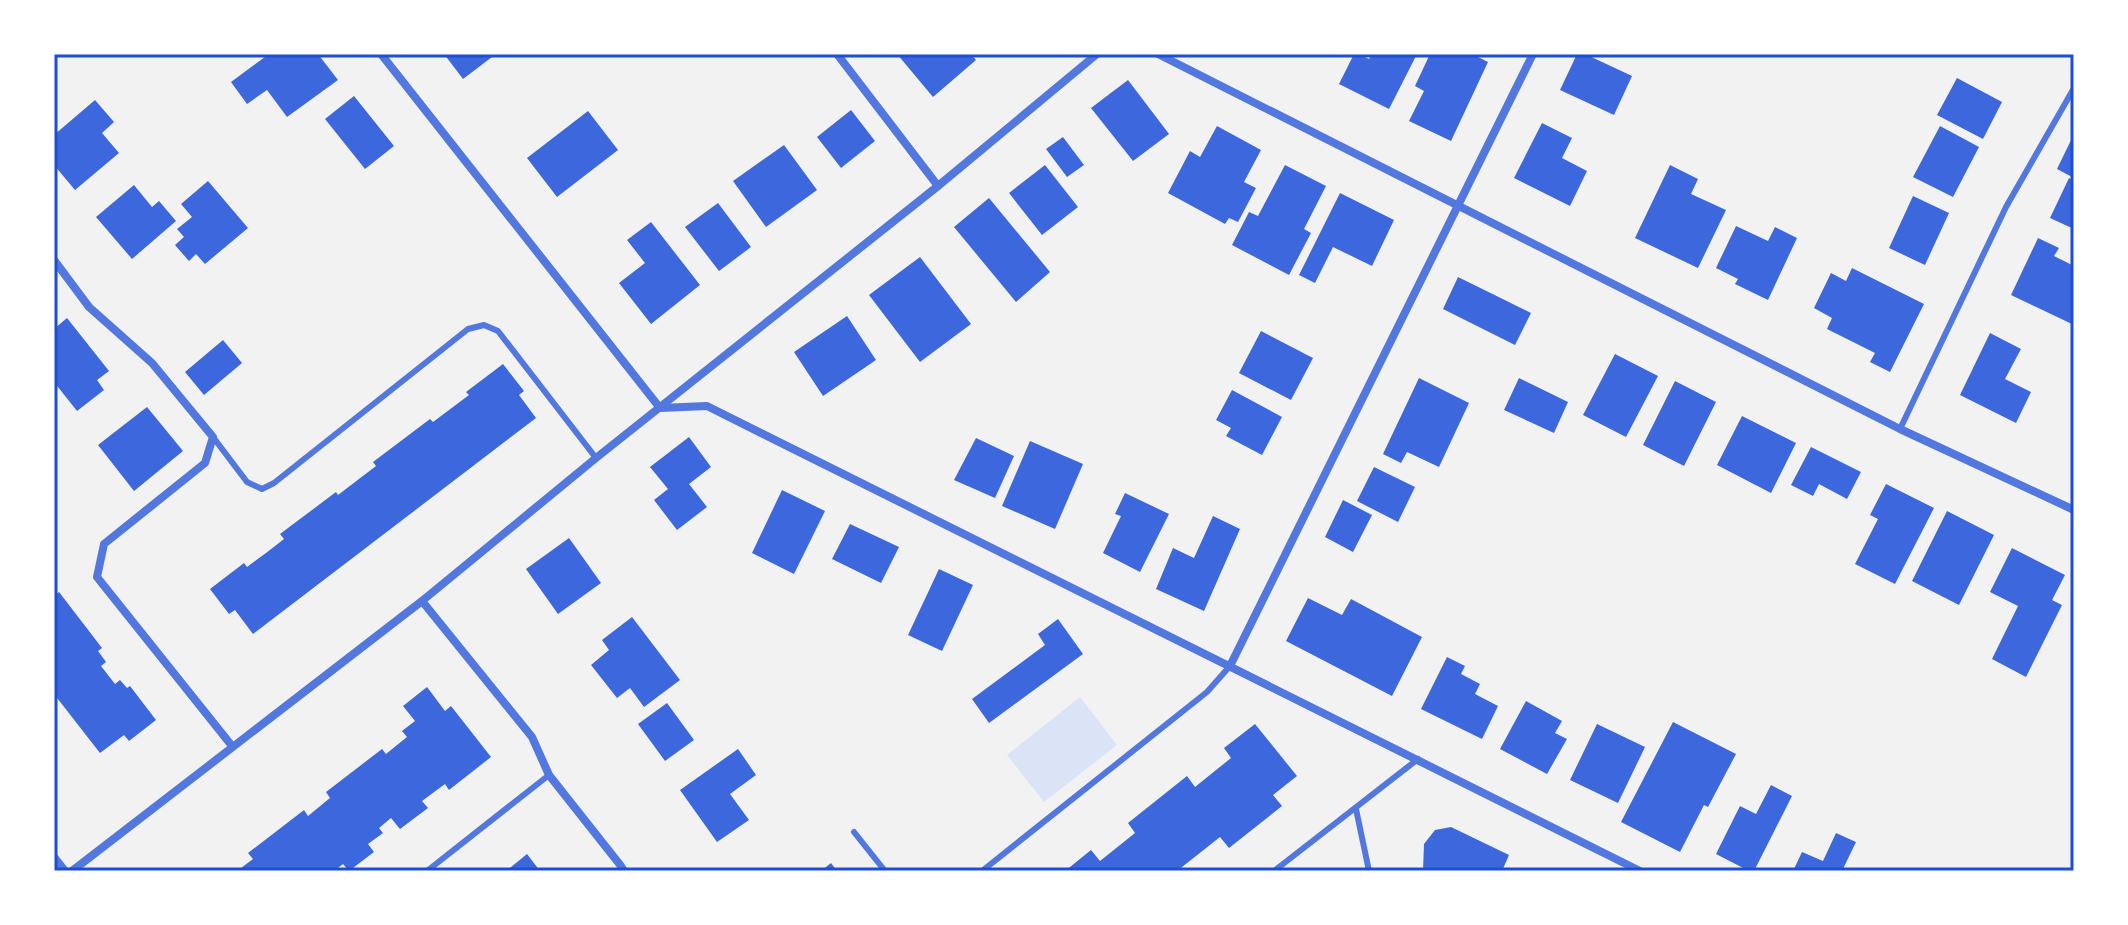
<svg xmlns="http://www.w3.org/2000/svg" width="2128" height="925" font-family="Lora,serif">
<style>
.green{fill:#dbe4f7}
.building{fill:#3d67dc}
.lines{fill:none;stroke-linecap:round;stroke-linejoin:round}
.service{stroke:#5277de;stroke-width:6}
.minor{stroke:#5277de;stroke-width:8}
.neatline{fill:none;stroke:#1d4ed8;stroke-width:3}
</style>
<rect width="100%" height="100%" fill="#f2f2f2"/>
<path class="green" d="M 1080,697 L 1117,745 L 1044,802 L 1007,755 Z"/>
<g class="building">
<path d="M 269,54 L 318,54 L 338,80 L 287,117 L 267,90 L 247,104 L 231,82 Z"/>
<path d="M 444,54 L 496,54 L 463,79 Z"/>
<path d="M 897,54 L 971,54 L 976,60 L 933,97 Z"/>
<path d="M 1354,54 L 1359,54 L 1369,59 L 1372,54 L 1417,54 L 1389,109 L 1339,84 Z"/>
<path d="M 1430,54 L 1472,54 L 1488,62 L 1451,141 L 1409,121 L 1424,91 L 1415,86 Z"/>
<path d="M 1577,54 L 1585,54 L 1632,76 L 1614,115 L 1560,90 Z"/>
<path d="M 1957,78 L 2002,102 L 1983,139 L 1937,115 Z"/>
<path d="M 1128,80 L 1169,134 L 1133,161 L 1091,108 Z"/>
<path d="M 354,96 L 394,146 L 365,169 L 325,119 Z"/>
<path d="M 95,100 L 114,122 L 102,133 L 119,153 L 75,190 L 54,165 L 54,135 Z"/>
<path d="M 851,110 L 875,141 L 841,168 L 817,137 Z"/>
<path d="M 588,111 L 618,150 L 557,197 L 527,158 Z"/>
<path d="M 1542,123 L 1572,138 L 1562,158 L 1587,171 L 1570,206 L 1514,178 Z"/>
<path d="M 1217,126 L 1261,150 L 1244,182 L 1256,188 L 1238,222 L 1229,218 L 1225,224 L 1168,193 L 1190,151 L 1200,157 Z"/>
<path d="M 1940,126 L 1979,147 L 1953,197 L 1913,177 Z"/>
<path d="M 2074,134 L 2074,178 L 2057,169 Z"/>
<path d="M 1063,137 L 1084,165 L 1067,177 L 1046,149 Z"/>
<path d="M 784,145 L 817,190 L 766,227 L 733,181 Z"/>
<path d="M 1045,165 L 1078,207 L 1042,235 L 1009,193 Z"/>
<path d="M 1285,165 L 1326,186 L 1304,229 L 1311,233 L 1289,275 L 1232,245 L 1249,212 L 1258,216 Z"/>
<path d="M 1670,165 L 1698,179 L 1691,194 L 1726,210 L 1698,268 L 1635,238 Z"/>
<path d="M 2069,178 L 2074,181 L 2074,229 L 2050,218 Z"/>
<path d="M 208,181 L 248,228 L 205,264 L 196,254 L 189,261 L 175,245 L 184,237 L 177,229 L 192,217 L 181,204 Z"/>
<path d="M 134,185 L 152,207 L 159,201 L 176,221 L 132,259 L 96,217 Z"/>
<path d="M 1340,193 L 1394,220 L 1372,266 L 1333,247 L 1315,283 L 1299,275 Z"/>
<path d="M 1913,196 L 1949,213 L 1925,265 L 1889,248 Z"/>
<path d="M 989,198 L 1050,272 L 1016,302 L 954,227 Z"/>
<path d="M 718,203 L 751,247 L 719,271 L 685,227 Z"/>
<path d="M 651,222 L 700,285 L 651,324 L 619,283 L 645,263 L 627,240 Z"/>
<path d="M 1736,226 L 1768,241 L 1775,227 L 1797,238 L 1768,300 L 1735,284 L 1738,279 L 1716,268 Z"/>
<path d="M 2038,238 L 2059,248 L 2054,256 L 2074,266 L 2074,325 L 2011,295 Z"/>
<path d="M 920,257 L 971,324 L 920,362 L 869,295 Z"/>
<path d="M 1852,268 L 1924,304 L 1890,372 L 1870,362 L 1875,353 L 1827,329 L 1832,318 L 1814,308 L 1831,273 L 1846,281 Z"/>
<path d="M 1458,277 L 1531,313 L 1515,345 L 1443,309 Z"/>
<path d="M 847,316 L 876,360 L 823,396 L 794,352 Z"/>
<path d="M 67,318 L 109,371 L 97,380 L 104,390 L 77,411 L 54,382 L 54,329 Z"/>
<path d="M 1261,331 L 1313,358 L 1291,400 L 1239,373 Z"/>
<path d="M 1990,333 L 2021,349 L 2005,379 L 2031,392 L 2016,423 L 1960,395 Z"/>
<path d="M 223,340 L 242,363 L 204,395 L 185,372 Z"/>
<path d="M 1615,354 L 1658,376 L 1626,437 L 1583,415 Z"/>
<path d="M 503,364 L 524,391 L 519,395 L 536,418 L 253,634 L 235,610 L 229,614 L 210,589 L 244,563 L 247,567 L 266,553 L 284,539 L 280,534 L 336,492 L 338,495 L 376,466 L 373,462 L 430,419 L 433,422 L 469,395 L 466,392 Z"/>
<path d="M 1419,378 L 1469,403 L 1439,467 L 1407,452 L 1401,463 L 1383,454 Z"/>
<path d="M 1519,378 L 1568,402 L 1554,433 L 1504,410 Z"/>
<path d="M 1675,381 L 1716,402 L 1684,466 L 1643,445 Z"/>
<path d="M 1232,390 L 1282,417 L 1262,455 L 1226,436 L 1231,428 L 1216,420 Z"/>
<path d="M 147,407 L 183,451 L 134,491 L 98,445 Z"/>
<path d="M 1742,416 L 1796,443 L 1771,493 L 1717,465 Z"/>
<path d="M 689,437 L 711,467 L 689,484 L 707,507 L 677,530 L 654,500 L 668,489 L 650,467 Z"/>
<path d="M 976,438 L 1014,456 L 995,498 L 954,480 Z"/>
<path d="M 1030,441 L 1083,464 L 1055,529 L 1002,506 Z"/>
<path d="M 1811,447 L 1861,472 L 1847,499 L 1819,484 L 1813,496 L 1791,485 Z"/>
<path d="M 1374,467 L 1415,487 L 1398,522 L 1357,501 Z"/>
<path d="M 1886,484 L 1934,508 L 1895,584 L 1855,564 L 1878,519 L 1870,515 Z"/>
<path d="M 782,490 L 825,511 L 794,574 L 752,553 Z"/>
<path d="M 1125,493 L 1169,514 L 1140,572 L 1103,553 L 1121,516 L 1115,514 Z"/>
<path d="M 1343,500 L 1372,515 L 1353,552 L 1325,537 Z"/>
<path d="M 1947,511 L 1994,535 L 1959,605 L 1912,581 Z"/>
<path d="M 1213,516 L 1240,529 L 1204,611 L 1156,589 L 1173,548 L 1194,558 Z"/>
<path d="M 850,524 L 899,547 L 881,583 L 832,559 Z"/>
<path d="M 569,538 L 601,583 L 558,614 L 526,569 Z"/>
<path d="M 2012,548 L 2065,575 L 2052,600 L 2062,605 L 2026,677 L 1992,659 L 2018,606 L 1990,592 Z"/>
<path d="M 939,569 L 973,585 L 942,651 L 908,635 Z"/>
<path d="M 59,592 L 102,648 L 98,651 L 106,662 L 101,666 L 115,684 L 120,680 L 127,688 L 130,686 L 156,720 L 129,741 L 124,735 L 100,753 L 54,694 L 54,596 Z"/>
<path d="M 1308,598 L 1342,615 L 1351,599 L 1422,637 L 1392,696 L 1286,641 Z"/>
<path d="M 632,617 L 680,680 L 644,707 L 630,688 L 617,698 L 591,665 L 609,650 L 602,640 Z"/>
<path d="M 1058,619 L 1083,654 L 989,723 L 972,699 L 1045,645 L 1038,634 Z"/>
<path d="M 1447,657 L 1465,666 L 1461,674 L 1480,684 L 1475,694 L 1498,706 L 1482,739 L 1421,709 Z"/>
<path d="M 427,687 L 445,711 L 451,706 L 491,757 L 449,790 L 445,784 L 422,801 L 428,808 L 400,829 L 391,818 L 379,828 L 383,833 L 368,844 L 374,852 L 349,871 L 343,864 L 334,871 L 237,871 L 253,859 L 248,853 L 304,810 L 308,816 L 330,798 L 326,792 L 382,749 L 386,754 L 407,737 L 402,731 L 415,721 L 403,706 Z"/>
<path d="M 1526,701 L 1562,721 L 1555,733 L 1567,739 L 1547,774 L 1500,749 Z"/>
<path d="M 667,703 L 694,740 L 665,761 L 638,724 Z"/>
<path d="M 1673,722 L 1736,754 L 1708,807 L 1704,805 L 1680,852 L 1621,822 Z"/>
<path d="M 1255,724 L 1297,776 L 1273,795 L 1282,806 L 1229,848 L 1220,837 L 1177,871 L 1065,871 L 1091,850 L 1100,861 L 1135,833 L 1128,823 L 1187,776 L 1195,787 L 1231,758 L 1224,748 Z"/>
<path d="M 1597,724 L 1645,747 L 1618,803 L 1570,780 Z"/>
<path d="M 738,749 L 756,775 L 730,794 L 749,820 L 717,842 L 680,790 Z"/>
<path d="M 1771,785 L 1792,796 L 1754,871 L 1749,871 L 1716,854 L 1740,806 L 1756,814 Z"/>
<path d="M 1451,827 L 1509,855 L 1502,871 L 1423,871 L 1424,844 L 1435,830 Z"/>
<path d="M 1836,833 L 1856,842 L 1842,871 L 1793,871 L 1802,852 L 1823,861 Z"/>
<path d="M 527,854 L 540,871 L 506,871 Z"/>
<path d="M 831,863 L 837,871 L 821,871 Z"/>
</g>
<g class="lines">
<g class="service">
<path d="M 1900,429 L 2006,207 L 2074,88"/>
<path d="M 213,437 L 247,482 L 262,489 L 274,483 L 468,329 L 484,325 L 498,331 L 596,458"/>
<path d="M 1356,809 L 1369,871"/>
<path d="M 854,832 L 885,871"/>
<path d="M 427,871 L 549,775"/>
<path d="M 982,871 L 1207,692 L 1230,666"/>
<path d="M 1274,871 L 1418,759"/>
</g>
<g class="minor">
<path d="M 381,54 L 660,408 L 707,406 L 1640,871"/>
<path d="M 837,54 L 938,186"/>
<path d="M 1158,54 L 1900,429 L 2074,510"/>
<path d="M 54,260 L 89,307 L 152,363 L 213,437 L 205,463 L 104,544 L 97,577 L 232,746"/>
<path d="M 422,601 L 532,737 L 549,775 L 621,866 L 624,871"/>
<path d="M 1230,666 L 1533,54"/>
<path d="M 54,857 L 65,871"/>
<path d="M 72,871 L 422,601 L 596,458 L 938,186 L 1097,54"/>
</g>
</g>
<rect width="2128" height="925" fill="none" stroke="#ffffff" stroke-width="112"/>
<rect x="56" y="56" width="2016" height="813" class="neatline"/>
</svg>
